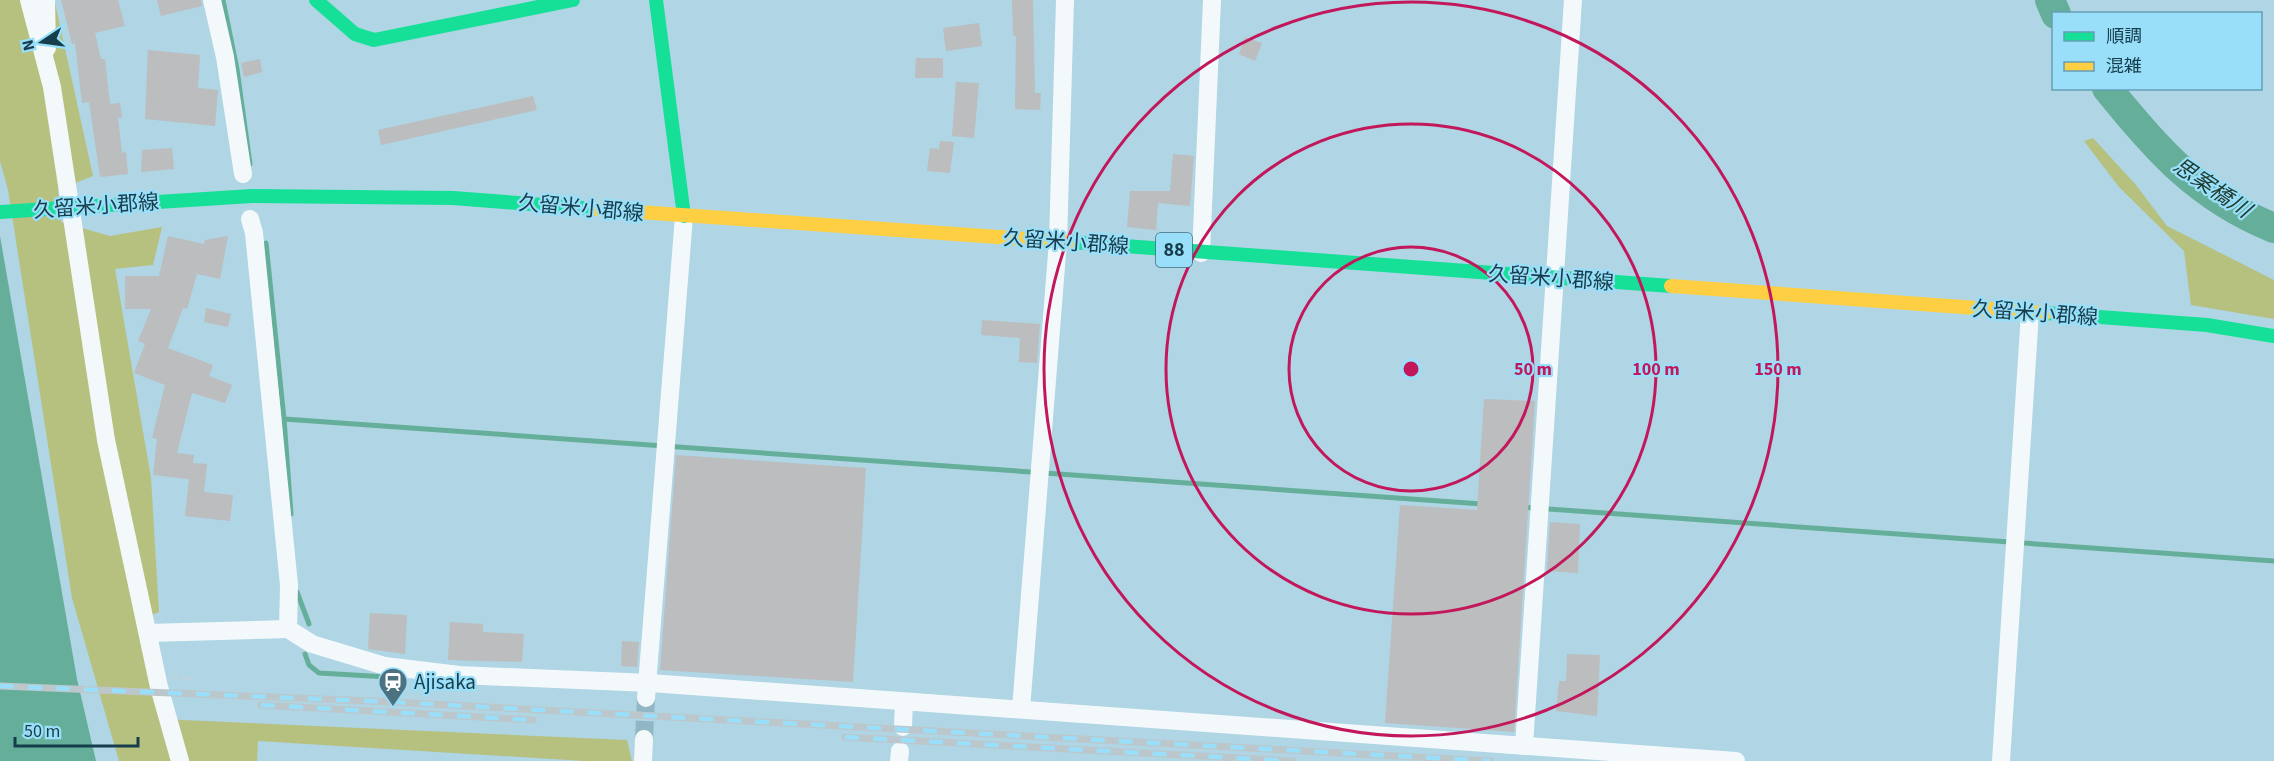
<svg xmlns="http://www.w3.org/2000/svg" width="2274" height="761" font-family="'Source Sans 3','Noto Sans JP',sans-serif">
<style>
.green{fill:#b6c07f}
.water{fill:#65af9a}
.lines{fill:none;stroke-linecap:round;stroke-linejoin:round}
.stream{stroke:#65af9a;stroke-width:5}
.river{stroke:#65af9a;stroke-width:30}
.building{fill:#bbbdbe}
.street-tunnel{stroke:#91b7c5;stroke-width:18;stroke-dasharray:18 9;stroke-linecap:butt}
.path{stroke:#c6d2d7;stroke-width:3;stroke-dasharray:3 4.5;stroke-linecap:butt}
.street{stroke:#f3f9fb;stroke-width:18}
.fast{stroke:#16e098;stroke-width:14}
.slow{stroke:#ffcf43;stroke-width:14}
.rail-casing{stroke:#bcc7cc;stroke-width:7}
.rail{stroke:#9adffa;stroke-width:4.5;stroke-dasharray:14;stroke-linecap:butt}
.ring{fill:none;stroke:#c2185b;stroke-width:3}
.labels{text-anchor:middle;dominant-baseline:central;stroke-width:4.5;stroke-linejoin:round;paint-order:stroke}
.shield{fill:#9adffa;stroke:#3e6e80;stroke-width:1.5}
.shield-label{font-size:20px;font-weight:bold;fill:#163d4b}
.street-label{font-size:21px;fill:#163d4b;stroke:#9adffa}
.poi-label{font-size:21px;fill:#163d4b;stroke:#9adffa;text-anchor:start}
.water-label{font-size:22px;font-style:italic;fill:#1f3a2e;stroke:#9adffa}
.centre{fill:#c2185b;stroke:#9adffa;stroke-width:3}
.ring-label{font-size:18px;text-anchor:middle;font-weight:bold;fill:#c2185b;stroke:#9adffa;stroke-width:4.5;stroke-linejoin:round;paint-order:stroke}
</style>
<rect width="100%" height="100%" fill="#b0d5e4"/>
<g class="green">
<path d="M 0,0 L 53,0 L 55,3 L 93,176 L 58,190 L 61,222 L 110,236 L 162,227 L 153,265 L 115,269 L 151,478 L 159,612 L 138,621 L 160,719 L 627,740 L 632,761 L 584,761 L 258,741 L 257,761 L 119,761 L 72,598 L 8,190 L 0,161 Z"/>
<path d="M 2093,138 L 2136,185 L 2167,226 L 2274,280 L 2274,319 L 2191,305 L 2184,251 L 2119,187 L 2084,141 Z"/>
</g>
<path class="water" d="M 0,236 L 77,679 L 96,761 L 0,761 Z"/>
<g class="lines">
<g class="stream">
<path d="M 223,0 L 237,69 L 250,164"/>
<path d="M 266,243 L 284,419 L 1482,504"/>
<path d="M 284,419 L 291,514"/>
<path d="M 1521,507 L 2274,561"/>
<path d="M 297,592 L 309,624"/>
<path d="M 305,654 L 309,665 L 319,673 L 388,677"/>
</g>
<g class="river">
<path d="M 2050,0 L 2056,14"/>
<path d="M 2107,88 C 2156,149 2199,198 2274,228"/>
</g>
</g>
<g class="building">
<path d="M 61,0 L 118,0 L 125,26 L 95,33 L 101,59 L 105,59 L 110,104 L 120,103 L 122,118 L 118,118 L 122,153 L 126,152 L 128,174 L 100,177 L 89,102 L 82,103 L 75,43 L 72,44 Z"/>
<path d="M 157,0 L 201,0 L 202,6 L 161,16 Z"/>
<path d="M 1012,0 L 1033,0 L 1035,93 L 1041,93 L 1040,110 L 1015,109 L 1016,36 L 1013,36 Z"/>
<path d="M 979,23 L 982,46 L 946,51 L 943,28 Z"/>
<path d="M 1245,37 L 1262,43 L 1255,61 L 1239,54 Z"/>
<path d="M 148,50 L 200,55 L 198,88 L 218,90 L 215,126 L 145,119 Z"/>
<path d="M 916,58 L 943,58 L 943,78 L 915,78 Z"/>
<path d="M 260,59 L 262,72 L 244,77 L 241,63 Z"/>
<path d="M 956,82 L 979,83 L 974,138 L 952,136 Z"/>
<path d="M 533,96 L 537,110 L 381,145 L 378,130 Z"/>
<path d="M 940,141 L 954,142 L 950,173 L 927,171 L 930,148 L 939,149 Z"/>
<path d="M 172,148 L 174,169 L 141,172 L 142,150 Z"/>
<path d="M 1173,154 L 1194,156 L 1190,206 L 1158,203 L 1156,230 L 1127,227 L 1130,191 L 1170,191 Z"/>
<path d="M 168,236 L 204,244 L 205,240 L 228,236 L 220,279 L 197,274 L 187,309 L 183,308 L 168,348 L 213,365 L 209,376 L 232,385 L 225,403 L 192,393 L 177,453 L 194,455 L 193,463 L 207,464 L 204,492 L 233,495 L 230,521 L 185,516 L 189,479 L 153,475 L 157,439 L 152,438 L 165,385 L 134,373 L 145,344 L 138,341 L 151,309 L 125,309 L 125,276 L 159,276 Z"/>
<path d="M 206,308 L 231,314 L 228,327 L 204,322 Z"/>
<path d="M 982,320 L 1040,324 L 1037,363 L 1019,362 L 1020,338 L 981,335 Z"/>
<path d="M 1484,399 L 1535,401 L 1514,732 L 1385,723 L 1400,505 L 1477,510 Z"/>
<path d="M 676,455 L 866,468 L 853,682 L 660,670 Z"/>
<path d="M 1550,522 L 1580,524 L 1578,573 L 1547,571 Z"/>
<path d="M 370,613 L 407,615 L 405,654 L 368,649 Z"/>
<path d="M 450,622 L 483,624 L 483,632 L 524,634 L 522,662 L 448,660 Z"/>
<path d="M 622,641 L 639,642 L 637,667 L 621,666 Z"/>
<path d="M 1567,654 L 1600,655 L 1597,716 L 1556,711 L 1559,681 L 1566,681 Z"/>
</g>
<g class="lines">
<path class="street-tunnel" d="M 644,739 L 646,698"/>
<path class="path" d="M 174,677 L 196,679"/>
<g class="street">
<path d="M 29,0 L 52,87 L 106,440 L 159,687 L 180,761"/>
<path d="M 46,0 L 47,48"/>
<path d="M 212,0 L 225,57 L 243,174"/>
<path d="M 250,219 L 254,233 L 289,585 L 288,629 L 312,644 L 385,666 L 459,675 L 650,683 L 1736,761"/>
<path d="M 1201,253 L 1212,0"/>
<path d="M 148,633 L 288,629"/>
<path d="M 646,698 L 684,216"/>
<path d="M 1021,709 L 1058,241 L 1065,0"/>
<path d="M 903,727 L 904,702"/>
<path d="M 1524,746 L 1573,0"/>
<path d="M 643,761 L 644,739"/>
<path d="M 899,761 L 900,751"/>
<path d="M 2001,761 L 2030,313"/>
</g>
<g class="fast">
<path d="M 316,0 L 355,34 L 374,40 L 573,0"/>
<path d="M 656,0 L 684,216"/>
<path d="M 0,212 L 252,196 L 453,198 L 596,209"/>
<path d="M 1070,242 L 1671,286"/>
<path d="M 2046,313 L 2207,325 L 2274,336"/>
</g>
<g class="slow">
<path d="M 596,209 L 1070,242"/>
<path d="M 1671,286 L 2046,313"/>
</g>
<g class="rail-casing">
<g id="rail">
<path d="M 0,686 L 393,702 L 1490,761"/>
<path d="M 261,705 L 533,720"/>
<path d="M 845,737 L 1293,761"/>
</g>
</g>
<use href="#rail" class="rail"/>
</g>
<g class="ring">
<circle cx="1411" cy="369" r="122"/>
<circle cx="1411" cy="369" r="245"/>
<circle cx="1411" cy="369" r="367"/>
</g>
<defs>
<g id="station-pin" transform="scale(1.5)"><path d="M0 17L-7.5 6A9.5 9.5 0 1 1 7.5 6Z" fill="#4c7281" stroke="#9adffa"/><path d="M-3-6H3Q5-6 5-4V2Q5 4 3 4L4.5 6H3L1.5 4h-3L-3 6H-4.5L-3 4Q-5 4-5 2V-4Q-5-6-3-6ZM-3.5-4v3h7v-3ZM-3.5 1v1.5H-2V1ZM2 1v1.5H3.5V1Z" fill="#fff"/></g>
</defs>
<g fill-rule="evenodd">
<use href="#station-pin" x="393" y="682"/>
</g>
<g class="labels">
<rect class="shield" x="1156" y="233" width="36" height="34" rx="4.5"/>
<g class="shield-label">
<text x="1174" y="250">88</text>
</g>
<g class="street-label">
<text transform="translate(96 206) rotate(-4)">久留米小郡線</text>
<text transform="translate(581 208) rotate(5)">久留米小郡線</text>
<text transform="translate(1066 242) rotate(4)">久留米小郡線</text>
<text transform="translate(1551 278) rotate(4)">久留米小郡線</text>
<text transform="translate(2035 313) rotate(4)">久留米小郡線</text>
</g>
<g class="poi-label">
<text x="414" y="682">Ajisaka</text>
</g>
<g class="water-label">
<text transform="translate(2212 188) rotate(34)">思案橋川</text>
</g>
</g>
<circle cx="1411" cy="369" r="9" class="centre"/>
<g class="ring-label">
<text x="1533" y="375">50 m</text>
<text x="1656" y="375">100 m</text>
<text x="1778" y="375">150 m</text>
</g>
<rect x="2052" y="12" width="210" height="78" fill="#9adffa" stroke="#659eb4" stroke-width="1.5"/>
<rect x="2064" y="32" width="30" height="9" fill="#16e098" stroke="#659eb4" stroke-width="1.5"/>
<text x="2106" y="42" font-size="18" fill="#163d4b">順調</text>
<rect x="2064" y="62" width="30" height="9" fill="#ffcf43" stroke="#659eb4" stroke-width="1.5"/>
<text x="2106" y="72" font-size="18" fill="#163d4b">混雑</text>
<g transform="translate(42 42) rotate(257)" stroke="#9adffa" stroke-width="4.5" paint-order="stroke">
<path d="M0-4.5L10 22L0 15L-10 22Z" fill="#163d4b"/>
<text y="-9" font-size="16" font-weight="bold" text-anchor="middle" fill="#163d4b">N</text>
</g>
<path d="M15 737v9h123v-9" fill="none" stroke="#163d4b" stroke-width="3"/>
<text x="24" y="737" font-size="18" fill="#163d4b" stroke="#9adffa" stroke-width="4.5" paint-order="stroke">50 m</text>
</svg>
